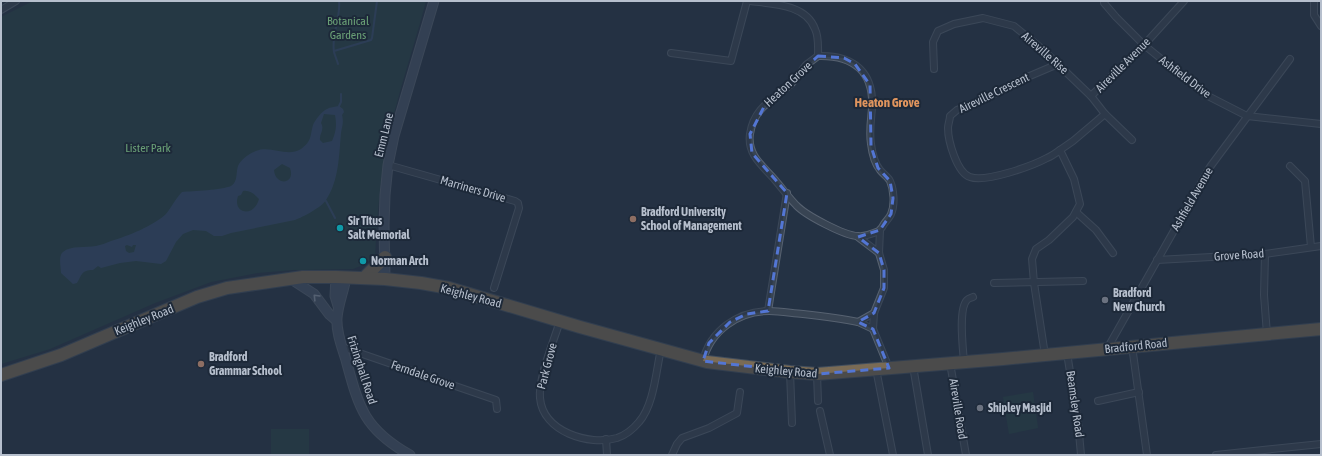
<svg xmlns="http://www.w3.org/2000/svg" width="1322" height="456" font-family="'Asap Condensed',sans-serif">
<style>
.green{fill:#264245}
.water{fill:#364d6d;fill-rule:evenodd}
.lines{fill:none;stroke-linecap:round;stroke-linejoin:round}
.stream{stroke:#364d6d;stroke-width:2}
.street-casing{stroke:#576271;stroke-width:8}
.secondary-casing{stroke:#576271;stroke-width:11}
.highway-casing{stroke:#434f5e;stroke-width:14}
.street{stroke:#384453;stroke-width:6}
.secondary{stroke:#465367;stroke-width:9}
.highway{stroke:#7a6b55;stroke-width:12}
.oneway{stroke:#8f99a9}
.marked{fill:none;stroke:#5376d4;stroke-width:3;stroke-dasharray:8 5;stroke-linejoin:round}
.education-dot{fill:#8d6e63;stroke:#1d2939;stroke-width:1.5}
.culture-dot{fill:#0f9aa8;stroke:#1d2939;stroke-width:1.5}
.worship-dot{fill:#6b7280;stroke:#1d2939;stroke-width:1.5}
.labels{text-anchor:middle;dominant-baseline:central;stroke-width:4;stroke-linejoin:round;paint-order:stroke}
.park-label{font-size:12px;fill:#6aa076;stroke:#1d2939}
.street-label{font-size:12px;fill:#b6bfcd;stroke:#1d2939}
.poi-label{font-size:12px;font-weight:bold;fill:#b6bfcd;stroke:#1d2939;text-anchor:start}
.neighbourhood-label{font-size:13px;font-weight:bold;fill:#e0955e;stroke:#1d2939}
</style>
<rect width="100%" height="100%" fill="#243244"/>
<g class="green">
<path d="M 33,1 L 426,1 C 413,51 395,100 386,151 C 379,186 377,221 375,257 L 363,265 L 353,269 L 293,270 L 257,273 L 211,282 L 155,303 L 50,349 L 1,364 L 1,17 Z"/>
<path d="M 1033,392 L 1038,428 L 1009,434 L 1003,397 Z"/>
<rect x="271" y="429" width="38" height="26"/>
</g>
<path class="water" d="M 339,106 L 343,109 L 344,112 L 342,115 C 344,123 342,126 341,133 C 339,155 339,181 326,200 C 322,207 303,217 295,220 L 231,233 L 222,236 L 214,236 L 206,231 L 193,230 L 183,234 L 176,242 L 166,261 L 161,264 L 136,261 L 120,263 L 101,268 L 98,266 L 93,270 C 81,270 82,275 77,283 L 73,284 L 61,273 C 61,267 58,256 63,252 C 71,245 86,248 96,246 C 101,245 106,243 111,241 C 128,236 153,226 166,214 C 172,207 175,199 182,192 C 193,191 222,190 231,186 C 239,181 235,171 239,164 C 243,158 250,153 256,151 C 271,145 287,158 301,149 C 312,141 310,136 313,125 C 315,120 322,111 327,109 C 330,107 335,107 339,106 ZM 324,114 L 335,115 C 337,125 336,132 332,141 L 323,143 L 320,140 C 319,134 325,130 321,123 ZM 282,164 L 290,168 C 296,185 275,186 274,170 ZM 243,191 C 250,190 254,194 259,199 C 254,218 232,214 238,196 L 241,195 ZM 127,245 L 132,247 L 133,245 L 136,245 L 134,252 L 129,253 L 126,251 L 125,246 Z"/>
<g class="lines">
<g class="stream">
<path d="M 334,51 L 371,40 L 372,38 L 377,1"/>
<path d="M 338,64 C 337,60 335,56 334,52 C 331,35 341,18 339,1"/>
<path d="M 339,106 L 341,102 L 341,94"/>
<path d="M 326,201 L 335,218"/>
</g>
<g class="street-casing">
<g id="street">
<path d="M 750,1 C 772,4 806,4 815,29 C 819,37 818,48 818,56"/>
<path d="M 1104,1 L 1104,3 L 1116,17 L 1144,45 L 1206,95 L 1247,116 L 1321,124"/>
<path d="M 1314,1 L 1314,15 L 1321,26"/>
<path d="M 1,10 L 16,1"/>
<path d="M 671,53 L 731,61 L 747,1"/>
<path d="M 818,56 C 854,55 874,72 872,108 C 871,120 869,132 871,144 C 872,152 875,164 880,170 C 883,174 888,177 890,181 C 894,190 895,205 891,214 C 890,217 886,221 884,224 C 883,226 881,229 879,231 C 874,233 863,237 858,236 C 845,236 805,215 796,205 C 789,198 782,188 775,180 C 763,166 747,155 750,134 C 754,107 773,100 791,84 C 797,78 801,71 806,65 C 810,62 814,59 818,56 Z"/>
<path d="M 1058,64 L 1018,81 L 991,96 L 957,110 L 950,116 C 950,120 948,124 948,128 C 948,141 957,173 970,177 C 985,183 1032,166 1047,158 C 1052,156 1056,153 1060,150"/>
<path d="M 934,69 L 933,42 L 938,31 L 954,24 L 983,18 L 1014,26 L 1041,48 L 1091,96"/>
<path d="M 1105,114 L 1132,140"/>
<path d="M 388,165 L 515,201 L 518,203 L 519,208 L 494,288"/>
<path d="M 1290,166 L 1305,181 L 1311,247"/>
<path d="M 1076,212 L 1096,230 L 1113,253"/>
<path d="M 880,230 L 879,253 L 884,270 L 884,288 L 874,313 L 873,329 L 889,368"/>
<path d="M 858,237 L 879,253"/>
<path d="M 1265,254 L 1264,295 L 1267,334"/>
<path d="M 1157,260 L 1265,254 L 1321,246"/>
<path d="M 994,283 L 1083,281"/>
<path d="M 768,311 L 787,193"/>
<path d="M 560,321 C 554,340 538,379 540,398 C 543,432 589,446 617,438 C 626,435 634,428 639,422 C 654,405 656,371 661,349"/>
<path d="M 858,322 L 873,329"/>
<path d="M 1132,346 L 1147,455"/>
<path d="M 342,347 L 496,400 L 497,409"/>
<path d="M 1107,349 L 1210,167 L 1290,59"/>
<path d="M 1067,353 L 1078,422 L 1081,455"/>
<path d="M 1045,355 L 1034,283 L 1032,259 L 1036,249 L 1049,240 L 1073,217 L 1080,204 L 1074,179 L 1060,150 L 1073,141 L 1105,114 L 1091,96 L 1144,45 L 1184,1"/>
<path d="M 703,361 C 710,331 738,311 769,311 C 780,311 791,313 803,314 C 821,316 839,318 858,322 L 874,313"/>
<path d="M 964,362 C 963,349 958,309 967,300 C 969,298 971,298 973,297"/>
<path d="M 950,363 L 966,455"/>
<path d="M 913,366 L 928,455"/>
<path d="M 876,369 L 893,455"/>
<path d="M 790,372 L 792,423"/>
<path d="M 817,374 L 818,401"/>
<path d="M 1098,401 L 1139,392"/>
<path d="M 820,411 L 830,455"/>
<path d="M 606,439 L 607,455"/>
<path d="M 672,455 L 677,444 L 682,438 L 709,428 L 737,413 L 740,392"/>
<path d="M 1216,455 L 1321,444"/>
</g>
</g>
<g class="secondary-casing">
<g id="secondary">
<path d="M 336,277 L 335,296 L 338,306"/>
<path d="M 346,277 C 344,291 338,304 337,318 C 336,332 342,347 346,360 C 359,408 364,429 410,455"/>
<path d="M 291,279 L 314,294 L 329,314 L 336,320"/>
<path d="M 385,279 L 384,225 L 385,195 L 388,165 L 394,136 L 434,1"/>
</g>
</g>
<g class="highway-casing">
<g id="highway">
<path d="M 365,277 L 385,257"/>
<path d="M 1,375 L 61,355 L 197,297 L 227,288 L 303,277 L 336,277 L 385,279 L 421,283 L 449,288 L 580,327 L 707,362 L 790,372 L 817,374 L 1003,359 L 1321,329"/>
</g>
</g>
<use href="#street" class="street"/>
<use href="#secondary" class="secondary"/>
<use href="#highway" class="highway"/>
</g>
<defs><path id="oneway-chevron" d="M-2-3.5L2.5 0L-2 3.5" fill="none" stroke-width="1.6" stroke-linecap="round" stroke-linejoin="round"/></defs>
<use class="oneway" href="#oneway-chevron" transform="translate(316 297) rotate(-134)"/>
<path d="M0 0H1322V456H0ZM 818,56 L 844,58 L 855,64 L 870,85 L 871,146 L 878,168 L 890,181 L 893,198 L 891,214 L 880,230 L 858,237 L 879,253 L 884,270 L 884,288 L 874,313 L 858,322 L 873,329 L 889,368 L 817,374 L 703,361 L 709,343 L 730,322 L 747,314 L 768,311 L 787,193 L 752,153 L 750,134 L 766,103 Z" fill="#243244" fill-opacity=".55" fill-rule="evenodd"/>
<path class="marked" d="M 818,56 L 844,58 L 855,64 L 870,85 L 871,146 L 878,168 L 890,181 L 893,198 L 891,214 L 880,230 L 858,237 L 879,253 L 884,270 L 884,288 L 874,313 L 858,322 L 873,329 L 889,368 L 817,374 L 703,361 L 709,343 L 730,322 L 747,314 L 768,311 L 787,193 L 752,153 L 750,134 L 766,103 Z"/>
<g class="education-dot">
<circle cx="633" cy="219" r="4"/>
<circle cx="201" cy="364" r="4"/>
</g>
<g class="culture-dot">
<circle cx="340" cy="228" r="4"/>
<circle cx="363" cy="261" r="4"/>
</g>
<g class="worship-dot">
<circle cx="1105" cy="300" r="4"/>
<circle cx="980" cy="408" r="4"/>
</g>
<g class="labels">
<g class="park-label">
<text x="348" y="21">Botanical<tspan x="348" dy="14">Gardens</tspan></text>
<text x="148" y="148">Lister Park</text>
</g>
<g class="street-label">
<text transform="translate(1045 53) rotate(41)">Aireville Rise</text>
<text transform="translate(1123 65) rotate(-45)">Aireville Avenue</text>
<text transform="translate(1185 77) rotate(37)">Ashfield Drive</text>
<text transform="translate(788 84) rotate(-43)">Heaton Grove</text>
<text transform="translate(994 93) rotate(-26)">Aireville Crescent</text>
<text transform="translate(384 135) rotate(-76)">Emm Lane</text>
<text transform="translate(473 189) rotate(16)">Marriners Drive</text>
<text transform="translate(1192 199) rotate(-60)">Ashfield Avenue</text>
<text transform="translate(1239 255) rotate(-4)">Grove Road</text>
<text transform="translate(471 296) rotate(15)">Keighley Road</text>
<text transform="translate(144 320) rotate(-22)">Keighley Road</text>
<text transform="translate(1136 346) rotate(-6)">Bradford Road</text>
<text transform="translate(547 366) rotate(-75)">Park Grove</text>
<text transform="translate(362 370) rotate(72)">Frizinghall Road</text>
<text transform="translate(786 371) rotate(5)">Keighley Road</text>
<text transform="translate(423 375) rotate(19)">Ferndale Grove</text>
<text transform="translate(1075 404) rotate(82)">Beamsley Road</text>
<text transform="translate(958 409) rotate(81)">Aireville Road</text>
</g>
<g class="poi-label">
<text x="641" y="212">Bradford University<tspan x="641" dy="14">School of Management</tspan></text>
<text x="348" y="221">Sir Titus<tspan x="348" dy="14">Salt Memorial</tspan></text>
<text x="371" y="261">Norman Arch</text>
<text x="1113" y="293">Bradford<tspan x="1113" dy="14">New Church</tspan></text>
<text x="209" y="357">Bradford<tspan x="209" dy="14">Grammar School</tspan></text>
<text x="988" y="408">Shipley Masjid</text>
</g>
<g class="neighbourhood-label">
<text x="887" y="102">Heaton Grove</text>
</g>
</g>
<rect width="1322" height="456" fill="none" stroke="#b6bfcd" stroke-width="4"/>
</svg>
